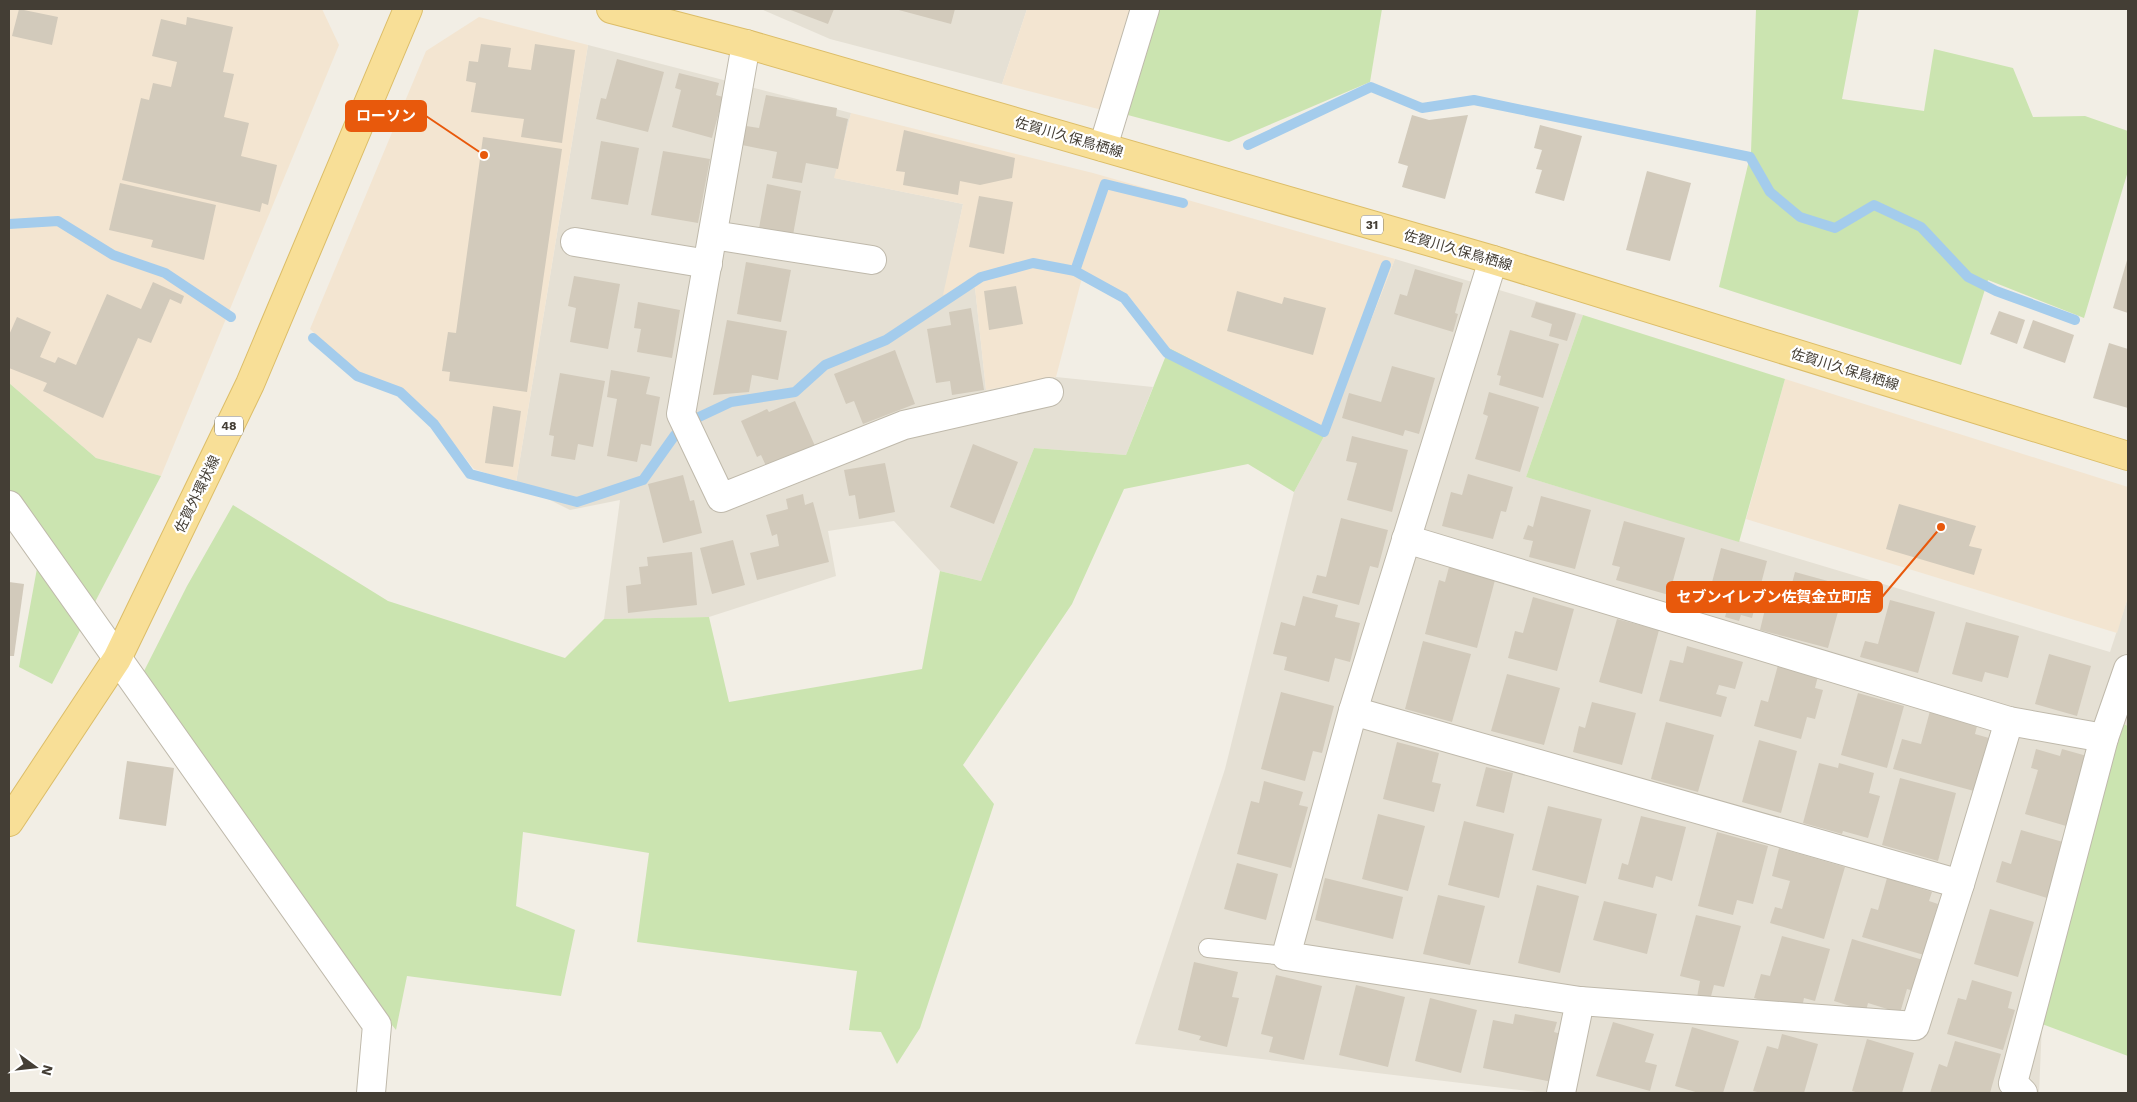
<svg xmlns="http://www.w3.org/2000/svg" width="2137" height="1102" font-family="'Work Sans','Noto Sans JP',sans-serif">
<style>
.residential{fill:#e5e0d4}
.commercial{fill:#f3e5d1}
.green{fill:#cbe4b0}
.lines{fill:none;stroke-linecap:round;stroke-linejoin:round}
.stream{stroke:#a4ccec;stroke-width:10}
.building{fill:#d2cabb}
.service-casing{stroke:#bfb9ab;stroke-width:20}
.minor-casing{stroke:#bfb9ab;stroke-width:30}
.primary-casing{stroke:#dcbd68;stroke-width:30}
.service{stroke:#fff;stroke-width:18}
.minor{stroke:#fff;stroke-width:28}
.primary{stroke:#f8df97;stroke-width:28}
.labels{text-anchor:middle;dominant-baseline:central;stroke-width:4.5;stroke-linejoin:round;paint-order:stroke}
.shield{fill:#fff;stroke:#7c7872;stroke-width:1}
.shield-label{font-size:12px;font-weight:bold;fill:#443e35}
.street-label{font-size:14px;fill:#443e35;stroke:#fff}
.leader{fill:none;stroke:#e8590c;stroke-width:2}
.callout-dot{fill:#e8590c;stroke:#fff;stroke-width:2}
.callout{fill:#e8590c;stroke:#e8590c;stroke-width:2}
.callout-label{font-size:15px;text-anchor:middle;font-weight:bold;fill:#fff}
</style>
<rect width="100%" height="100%" fill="#f2eee5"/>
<g class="residential">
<path d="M 761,9 L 1027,9 L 1002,84 L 830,39 Z"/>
<path d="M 588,45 L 851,113 L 835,178 L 963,204 L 944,294 L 975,287 L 986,390 L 1056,377 L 1153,387 L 1126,455 L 1034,448 L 981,581 L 940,571 L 894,521 L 828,531 L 836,576 L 709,617 L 604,619 L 620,500 L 570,510 L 516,483 Z"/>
<path d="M 1395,259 L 1583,315 L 1526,477 L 2110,652 L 2128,597 L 2128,726 L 2121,723 L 2042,1024 L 2039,1093 L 1545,1093 L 1135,1044 L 1225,769 L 1294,492 L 1328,429 Z"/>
</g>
<g class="commercial">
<path d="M 9,9 L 322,9 L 339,45 L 161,476 L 96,458 L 9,383 Z"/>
<path d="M 1027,9 L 1137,9 L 1106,111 L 1002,84 Z"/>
<path d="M 479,17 L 588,45 L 516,483 L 474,469 L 438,424 L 403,389 L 356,373 L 310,329 L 426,51 Z"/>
<path d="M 851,113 L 1093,173 L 1395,259 L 1328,429 L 1169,348 L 1128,295 L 1083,274 L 1056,377 L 986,390 L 975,288 L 943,295 L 963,204 L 834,178 Z"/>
<path d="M 1785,379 L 2128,487 L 2128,597 L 2117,633 L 1746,519 Z"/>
</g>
<g class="green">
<path d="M 1154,9 L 1382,9 L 1370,82 L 1229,142 L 1124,114 Z"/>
<path d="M 1756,9 L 1859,9 L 1842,99 L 1924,111 L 1934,49 L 2013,68 L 2033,117 L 2085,116 L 2128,131 L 2128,171 L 2084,318 L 1988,280 L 1961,365 L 1719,287 L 1751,152 Z"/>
<path d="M 1583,315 L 1785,379 L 1739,542 L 1526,477 Z"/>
<path d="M 1169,348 L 1328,429 L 1294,492 L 1248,464 L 1124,489 L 1072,604 L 963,765 L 994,804 L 920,1028 L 897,1064 L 881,1032 L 849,1030 L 857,971 L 637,942 L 649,853 L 523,832 L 516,906 L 575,930 L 561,996 L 407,976 L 396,1030 L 339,959 L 141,677 L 187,586 L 233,505 L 388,601 L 565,658 L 604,619 L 709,617 L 729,702 L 922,669 L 940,571 L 981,581 L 1034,448 L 1126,455 Z"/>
<path d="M 9,383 L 96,458 L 161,476 L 52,684 L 19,667 L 38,563 L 9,520 Z"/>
<path d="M 2121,723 L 2128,726 L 2128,1056 L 2042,1024 Z"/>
</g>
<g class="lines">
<g class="stream">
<path d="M 1248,145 L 1371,87 L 1422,108 L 1474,100 L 1750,157 L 1770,192 L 1800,217 L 1835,228 L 1874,205 L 1921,227 L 1968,277 L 1996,291 L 2075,320"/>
<path d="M 9,224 L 58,221 L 113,255 L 165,273 L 231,317"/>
<path d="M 1075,271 L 1105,184 L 1183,203"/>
<path d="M 313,338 L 357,376 L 400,392 L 434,424 L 470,474 L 577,502 L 643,480 L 675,435"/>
<path d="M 699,417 L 731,402 L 795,392 L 825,365 L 886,340 L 981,277 L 1033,263 L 1075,271 L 1124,298 L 1167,353 L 1324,432 L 1386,265"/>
</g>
</g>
<g class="building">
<path d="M 19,9 L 58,17 L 52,45 L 12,36 Z"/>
<path d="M 788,9 L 834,9 L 828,24 Z"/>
<path d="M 895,9 L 955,9 L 951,24 Z"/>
<path d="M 187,17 L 233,27 L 223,72 L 234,74 L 224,117 L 249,123 L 241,156 L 277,165 L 268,205 L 262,203 L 260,212 L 122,180 L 141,98 L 149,100 L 153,83 L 171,87 L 177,62 L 152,56 L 161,19 L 186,25 Z"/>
<path d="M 481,44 L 511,48 L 508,67 L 531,70 L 535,44 L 575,50 L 562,143 L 521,137 L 524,119 L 471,112 L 476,83 L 466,81 L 469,61 L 478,62 Z"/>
<path d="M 617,59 L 664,72 L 648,132 L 596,119 L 601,98 L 606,99 Z"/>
<path d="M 679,73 L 719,83 L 716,95 L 723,97 L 712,138 L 672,127 L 681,90 L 675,88 Z"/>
<path d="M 766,95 L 837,108 L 836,116 L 848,119 L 838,169 L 806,163 L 802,183 L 772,178 L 777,152 L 742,145 L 746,126 L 759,128 Z"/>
<path d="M 1412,115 L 1429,120 L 1468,115 L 1445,199 L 1402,187 L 1408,166 L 1398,163 Z"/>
<path d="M 1540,125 L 1582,136 L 1564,201 L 1535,193 L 1542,170 L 1536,169 L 1542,150 L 1534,148 Z"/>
<path d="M 904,130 L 1015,158 L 1012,178 L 980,185 L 960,181 L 958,195 L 903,185 L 905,172 L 896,171 Z"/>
<path d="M 483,137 L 562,149 L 527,392 L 449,381 L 450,372 L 442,371 L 448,332 L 456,333 Z"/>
<path d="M 601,141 L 639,148 L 628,205 L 591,199 Z"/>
<path d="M 663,151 L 710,159 L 698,223 L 651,215 Z"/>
<path d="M 1647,171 L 1691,183 L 1670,261 L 1626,250 Z"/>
<path d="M 120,183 L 216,205 L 204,260 L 151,247 L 153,240 L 109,230 Z"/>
<path d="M 767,184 L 801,191 L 793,235 L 759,228 Z"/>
<path d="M 979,196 L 1013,202 L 1004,254 L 969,247 Z"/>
<path d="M 2128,257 L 2128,313 L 2113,308 Z"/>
<path d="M 746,262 L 791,270 L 781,322 L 737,314 Z"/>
<path d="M 1415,269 L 1463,283 L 1455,313 L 1458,314 L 1453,332 L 1394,314 L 1400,294 L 1407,296 Z"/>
<path d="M 574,276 L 620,284 L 608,349 L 570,342 L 576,308 L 568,306 Z"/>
<path d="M 153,282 L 184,296 L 181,304 L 170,299 L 151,343 L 138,338 L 103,418 L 43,391 L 47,383 L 9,368 L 9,335 L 17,317 L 51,332 L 40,357 L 55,363 L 58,357 L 76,365 L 107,294 L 141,309 Z"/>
<path d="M 1016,286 L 1023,324 L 989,330 L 984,291 Z"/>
<path d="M 1237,291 L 1282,304 L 1284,297 L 1326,308 L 1313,355 L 1227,331 Z"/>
<path d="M 638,302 L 680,310 L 672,358 L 637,352 L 641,329 L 634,328 Z"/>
<path d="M 1536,302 L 1576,313 L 1567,341 L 1549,336 L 1552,324 L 1531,317 Z"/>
<path d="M 971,308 L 984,390 L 952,395 L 950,381 L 936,383 L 927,329 L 951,325 L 949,312 Z"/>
<path d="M 1999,311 L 2025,320 L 2017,344 L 1990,334 Z"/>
<path d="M 727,320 L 787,331 L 778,380 L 752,375 L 749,392 L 713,395 Z"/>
<path d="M 2033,320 L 2074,335 L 2065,363 L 2023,348 Z"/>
<path d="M 1510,330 L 1559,344 L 1543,398 L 1499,385 L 1501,376 L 1497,375 Z"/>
<path d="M 2109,343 L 2128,349 L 2128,408 L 2093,398 Z"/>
<path d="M 895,350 L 915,404 L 863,424 L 854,401 L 846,404 L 834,374 Z"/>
<path d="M 1392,366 L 1435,378 L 1419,434 L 1405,430 L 1403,436 L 1342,418 L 1349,393 L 1381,402 Z"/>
<path d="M 611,370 L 650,377 L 646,394 L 660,397 L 651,446 L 641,444 L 637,462 L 607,456 L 617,399 L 607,397 Z"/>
<path d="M 560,373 L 605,381 L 593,447 L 578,444 L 575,460 L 551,456 L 554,436 L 549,435 Z"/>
<path d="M 1489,392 L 1539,407 L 1520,472 L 1475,459 L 1488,416 L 1483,414 Z"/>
<path d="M 795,401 L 815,446 L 767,468 L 761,455 L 757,457 L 741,421 L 767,409 L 769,412 Z"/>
<path d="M 493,406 L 521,411 L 513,467 L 485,463 Z"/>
<path d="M 1352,436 L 1408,450 L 1392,512 L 1347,500 L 1357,463 L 1346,461 Z"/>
<path d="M 973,444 L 1018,462 L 994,524 L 950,507 Z"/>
<path d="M 885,463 L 895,512 L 859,519 L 855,495 L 849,496 L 844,470 Z"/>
<path d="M 1468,474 L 1513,487 L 1506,512 L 1501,511 L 1493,539 L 1442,526 L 1451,492 L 1462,495 Z"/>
<path d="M 683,475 L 690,501 L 694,500 L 702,533 L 663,543 L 648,484 Z"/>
<path d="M 803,494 L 805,505 L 813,502 L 829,562 L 757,580 L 750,553 L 779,546 L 777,534 L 772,536 L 766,515 L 788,509 L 786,499 Z"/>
<path d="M 1541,496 L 1591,510 L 1575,569 L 1529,557 L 1533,541 L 1523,539 L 1528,525 L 1533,527 Z"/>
<path d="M 1899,504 L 1976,526 L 1969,546 L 1982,549 L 1974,575 L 1886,549 Z"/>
<path d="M 1341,518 L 1388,530 L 1378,568 L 1370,566 L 1359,605 L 1312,593 L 1317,575 L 1326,577 Z"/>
<path d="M 1624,521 L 1685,538 L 1669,595 L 1616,580 L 1620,567 L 1612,565 Z"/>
<path d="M 733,540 L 745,585 L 712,594 L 700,548 Z"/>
<path d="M 1721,548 L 1767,561 L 1752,618 L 1741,615 L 1739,621 L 1725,617 L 1727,610 L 1706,605 Z"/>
<path d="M 692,552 L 697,605 L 628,613 L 626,586 L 641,584 L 639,567 L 648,566 L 647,557 Z"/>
<path d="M 1449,567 L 1495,580 L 1477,648 L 1425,634 L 1439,580 L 1445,582 Z"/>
<path d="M 1795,572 L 1857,589 L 1852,604 L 1841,601 L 1828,648 L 1760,630 L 1767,601 L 1786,606 Z"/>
<path d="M 9,582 L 24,584 L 14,656 L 9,656 Z"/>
<path d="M 1303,596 L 1338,605 L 1335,617 L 1360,623 L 1350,662 L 1335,658 L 1329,682 L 1284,670 L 1287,657 L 1273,654 L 1281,622 L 1295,626 Z"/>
<path d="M 1533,597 L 1574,609 L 1557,671 L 1508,658 L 1515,631 L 1523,633 Z"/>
<path d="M 1890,600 L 1935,612 L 1918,673 L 1860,657 L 1865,641 L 1878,644 Z"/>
<path d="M 1617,619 L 1659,630 L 1642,694 L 1599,682 Z"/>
<path d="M 1966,622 L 2019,636 L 2008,678 L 1985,672 L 1982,682 L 1952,674 Z"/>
<path d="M 1423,641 L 1471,654 L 1452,722 L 1405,709 Z"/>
<path d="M 1687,646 L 1743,662 L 1735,689 L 1719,685 L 1716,694 L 1727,697 L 1721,717 L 1659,701 L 1670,660 L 1683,663 Z"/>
<path d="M 2049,654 L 2091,666 L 2077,716 L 2035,704 Z"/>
<path d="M 1778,665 L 1818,676 L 1815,688 L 1823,690 L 1815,719 L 1807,717 L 1801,739 L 1754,726 L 1761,700 L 1768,702 Z"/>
<path d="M 1507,674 L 1560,688 L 1544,745 L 1491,731 Z"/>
<path d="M 1281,692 L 1334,706 L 1322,753 L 1313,751 L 1305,781 L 1261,769 Z"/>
<path d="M 1858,693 L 1904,706 L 1887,768 L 1841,755 Z"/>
<path d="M 1592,702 L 1636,713 L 1622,765 L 1573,752 L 1579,726 L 1585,728 Z"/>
<path d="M 1930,711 L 1979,718 L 1975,734 L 1989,738 L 1974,791 L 1893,769 L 1902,739 L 1921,744 Z"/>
<path d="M 1666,722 L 1714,735 L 1698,792 L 1651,779 Z"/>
<path d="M 1759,740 L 1797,751 L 1781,813 L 1742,802 Z"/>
<path d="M 1397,742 L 1439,753 L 1432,782 L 1441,784 L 1434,812 L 1383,799 Z"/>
<path d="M 2036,749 L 2060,756 L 2062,749 L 2094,758 L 2073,828 L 2025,814 L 2038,770 L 2031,768 Z"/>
<path d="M 127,761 L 174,768 L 166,826 L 119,819 Z"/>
<path d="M 1819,763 L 1838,768 L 1839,763 L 1874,773 L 1869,793 L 1880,796 L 1868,838 L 1843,831 L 1842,834 L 1803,823 Z"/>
<path d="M 1486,767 L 1513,773 L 1504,813 L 1476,806 Z"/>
<path d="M 1900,778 L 1956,793 L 1938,861 L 1882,845 Z"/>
<path d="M 1264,781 L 1303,792 L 1299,805 L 1308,807 L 1291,868 L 1237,854 L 1251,801 L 1259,803 Z"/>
<path d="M 1548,806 L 1602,819 L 1586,884 L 1532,870 Z"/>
<path d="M 1378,814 L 1425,826 L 1408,891 L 1362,879 Z"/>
<path d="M 1641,816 L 1686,827 L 1672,881 L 1656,876 L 1653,888 L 1618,879 L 1622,863 L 1628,865 Z"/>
<path d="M 1464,821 L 1514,834 L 1499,898 L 1448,885 Z"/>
<path d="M 2021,830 L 2063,842 L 2047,898 L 1996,882 L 2002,861 L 2011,864 Z"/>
<path d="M 1717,832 L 1768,846 L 1753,904 L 1737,900 L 1733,915 L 1698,906 Z"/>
<path d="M 1779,848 L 1845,867 L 1824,939 L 1770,923 L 1775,907 L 1782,909 L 1790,881 L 1772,876 Z"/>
<path d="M 1237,863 L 1278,874 L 1266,920 L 1224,909 Z"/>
<path d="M 1325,878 L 1403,897 L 1393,939 L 1315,920 Z"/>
<path d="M 1887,878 L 1932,892 L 1929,901 L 1938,904 L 1924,955 L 1862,937 L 1871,908 L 1878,910 Z"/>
<path d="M 1537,885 L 1579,896 L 1560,973 L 1518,963 Z"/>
<path d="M 1438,895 L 1485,906 L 1470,965 L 1423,954 Z"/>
<path d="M 1604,901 L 1657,914 L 1647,954 L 1593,940 Z"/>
<path d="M 1990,909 L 2034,922 L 2018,977 L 1974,964 Z"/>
<path d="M 1696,915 L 1741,926 L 1724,987 L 1714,985 L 1710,1000 L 1697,997 L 1700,981 L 1680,976 Z"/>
<path d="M 1782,936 L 1830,949 L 1815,1001 L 1804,998 L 1801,1012 L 1754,998 L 1761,974 L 1770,976 Z"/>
<path d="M 1852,939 L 1923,960 L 1914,991 L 1907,989 L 1900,1013 L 1868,1003 L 1866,1011 L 1834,1001 Z"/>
<path d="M 1194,962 L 1238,972 L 1232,997 L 1239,998 L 1227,1047 L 1199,1040 L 1201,1036 L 1178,1030 Z"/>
<path d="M 1276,975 L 1322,986 L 1304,1060 L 1269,1052 L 1273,1037 L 1261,1034 Z"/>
<path d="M 1972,980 L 2012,992 L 2008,1008 L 2015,1010 L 2003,1050 L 1947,1034 L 1958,998 L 1966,1000 Z"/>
<path d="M 1356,985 L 1405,997 L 1388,1067 L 1339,1055 Z"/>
<path d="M 1430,998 L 1477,1010 L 1461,1073 L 1415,1061 Z"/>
<path d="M 1515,1014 L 1557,1022 L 1554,1032 L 1561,1034 L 1552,1082 L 1483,1068 L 1493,1020 L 1513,1024 Z"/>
<path d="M 1613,1022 L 1654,1034 L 1645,1062 L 1657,1065 L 1650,1091 L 1596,1076 Z"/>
<path d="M 1692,1027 L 1739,1041 L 1723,1093 L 1699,1093 L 1675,1086 Z"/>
<path d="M 1782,1034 L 1818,1044 L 1804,1093 L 1762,1093 L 1753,1091 L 1767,1046 L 1778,1049 Z"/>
<path d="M 1867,1039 L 1914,1053 L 1902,1093 L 1859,1093 L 1852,1091 Z"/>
<path d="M 1955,1041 L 2001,1054 L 1990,1093 L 1930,1093 L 1939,1064 L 1947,1067 Z"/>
</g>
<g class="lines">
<g class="service-casing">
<path id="service" d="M 1208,948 L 1286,956"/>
</g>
<g class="minor-casing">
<g id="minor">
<path d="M 746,44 L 681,414 L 721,498 L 904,425 L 1049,392"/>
<path d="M 1103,147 L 1145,9"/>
<path d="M 713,235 L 872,260"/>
<path d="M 575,242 L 708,264"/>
<path d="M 1493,260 L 1353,711 L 1286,956 L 1580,1001 L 1915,1026 L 1960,884 L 2009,721"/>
<path d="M 9,505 L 377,1025 L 371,1093"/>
<path d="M 1406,539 L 2009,721 L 2104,738"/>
<path d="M 1353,711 L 1960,884"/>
<path d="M 1561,1093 L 1580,1001"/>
<path d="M 2023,1093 L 2013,1083 L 2104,738 L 2128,669"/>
</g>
</g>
<g class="primary-casing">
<g id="primary">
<path d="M 611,9 L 746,44 L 1493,260 L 2128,456"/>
<path d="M 9,822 L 117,659 L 250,384 L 408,9"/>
</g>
</g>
<use href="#service" class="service"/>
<use href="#minor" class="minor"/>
<use href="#primary" class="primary"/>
</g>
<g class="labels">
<g class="shield">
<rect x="1361" y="215.5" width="22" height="19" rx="4"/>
<rect x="215" y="416.5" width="28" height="19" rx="4"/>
</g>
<g class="shield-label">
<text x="1372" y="225">31</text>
<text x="229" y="426">48</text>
</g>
<g class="street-label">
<text transform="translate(1069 137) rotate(16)">佐賀川久保鳥栖線</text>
<text transform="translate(1458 250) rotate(16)">佐賀川久保鳥栖線</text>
<text transform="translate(1845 369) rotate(17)">佐賀川久保鳥栖線</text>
<text transform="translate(197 494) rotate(-64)">佐賀外環状線</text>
</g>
</g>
<path class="leader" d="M484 155L426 116M1941 527L1882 597"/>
<g class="callout-dot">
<circle cx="484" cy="155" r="5"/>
<circle cx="1941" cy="527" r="5"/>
</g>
<g class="callout">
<rect x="346" y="101" width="80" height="30" rx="5"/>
<rect x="1667" y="582" width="215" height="30" rx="5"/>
</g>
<g class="callout-label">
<text x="386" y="121">ローソン</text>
<text x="1774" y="602">セブンイレブン佐賀金立町店</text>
</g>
<rect width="2137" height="1102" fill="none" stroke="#443e35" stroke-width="20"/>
<g transform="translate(35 1067) rotate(105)" stroke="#ffffff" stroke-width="4" paint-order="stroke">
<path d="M0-4L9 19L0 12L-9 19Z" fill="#443e35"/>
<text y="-8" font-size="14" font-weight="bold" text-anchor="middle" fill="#443e35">N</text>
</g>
</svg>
